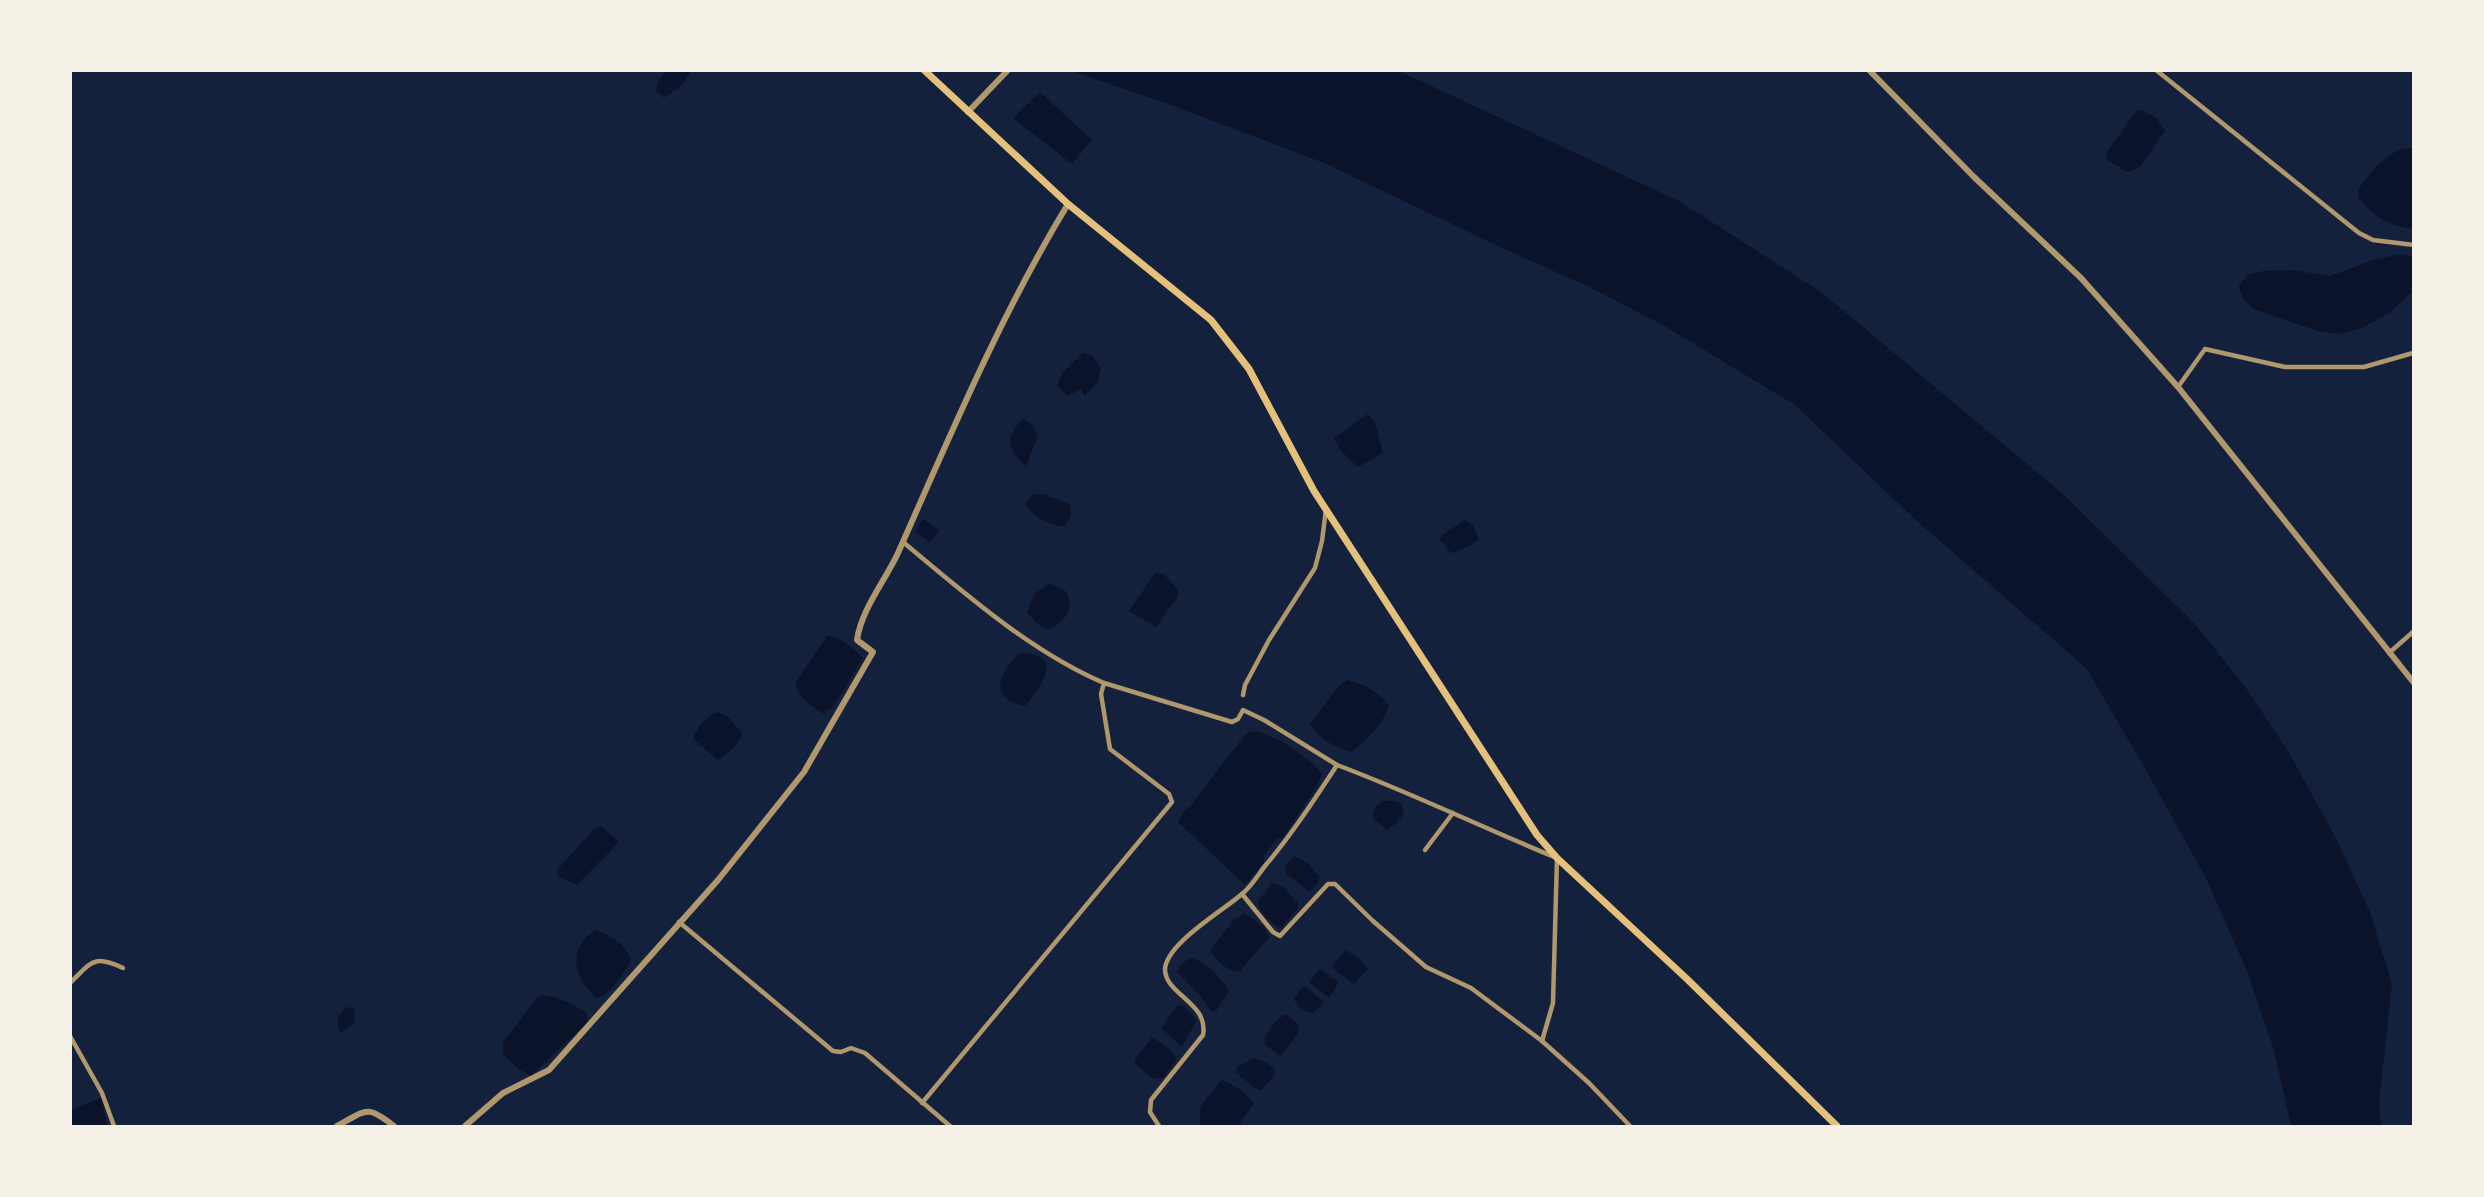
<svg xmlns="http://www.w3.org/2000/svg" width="2484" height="1197" font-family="Arial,sans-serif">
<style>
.water{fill:#0b132b}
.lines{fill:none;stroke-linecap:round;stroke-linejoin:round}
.minor{stroke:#b1986c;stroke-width:4.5}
.tertiary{stroke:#b1986c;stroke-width:6}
.secondary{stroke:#e5c07b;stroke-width:7}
</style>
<rect width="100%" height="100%" fill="#14213d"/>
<g class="water">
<path d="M 666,71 L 691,71 L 691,72 L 683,84 L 664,98 L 656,91 L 657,83 Z"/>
<path d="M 1072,71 L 1399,71 L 1679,201 L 1821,292 L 2063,494 L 2195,624 L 2246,688 L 2288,751 L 2336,838 L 2370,912 L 2392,984 L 2379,1103 L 2381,1126 L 2291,1126 L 2274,1050 L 2248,974 L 2207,880 L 2142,763 L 2086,668 L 1917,521 L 1795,405 L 1663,325 L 1587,286 L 1498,246 L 1324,163 L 1171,105 Z"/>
<path d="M 1040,92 L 1092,140 L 1072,164 L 1013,118 Z"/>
<path d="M 2137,110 C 2151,112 2159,119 2165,131 L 2139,168 L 2127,172 L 2107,160 L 2106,153 Z"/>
<path d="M 2413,148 L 2414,148 L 2413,229 C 2389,226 2375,217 2359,199 L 2358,189 L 2377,165 L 2399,149 Z"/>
<path d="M 2397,255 L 2413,256 L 2413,291 L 2389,313 L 2362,328 L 2341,334 L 2318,331 L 2256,310 C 2246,304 2240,297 2239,285 L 2248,275 L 2263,271 L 2292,270 L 2330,276 L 2376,259 Z"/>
<path d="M 1083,353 L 1093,356 L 1101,369 L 1098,382 L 1085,396 L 1081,389 L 1068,396 L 1057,386 L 1062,373 Z"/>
<path d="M 1368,414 L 1375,422 L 1383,453 L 1358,467 L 1341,451 L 1334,438 Z"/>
<path d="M 1023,419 L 1032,425 L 1038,436 L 1026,466 C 1007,450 1004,437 1023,419 Z"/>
<path d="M 1033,494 L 1046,495 L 1071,505 L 1071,516 L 1065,526 C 1051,527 1032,516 1025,504 Z"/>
<path d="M 923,519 L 939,530 L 930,542 L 915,531 Z"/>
<path d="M 1464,520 C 1474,523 1476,531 1479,540 L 1460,551 L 1451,553 L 1440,540 L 1441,536 Z"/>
<path d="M 1155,573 L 1164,574 L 1179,591 L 1177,598 L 1156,627 L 1129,611 Z"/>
<path d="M 1050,583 L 1067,592 C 1074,612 1065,621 1048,630 L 1035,622 L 1027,612 L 1034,594 Z"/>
<path d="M 827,636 C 839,636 855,649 863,658 L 833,707 L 824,714 C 812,706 798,698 795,683 Z"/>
<path d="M 1026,653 L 1036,655 L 1046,662 C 1049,679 1035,693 1025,706 C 988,700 998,674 1019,654 Z"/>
<path d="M 1347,680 C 1365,684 1377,692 1389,705 C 1385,722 1366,742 1351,752 C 1333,746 1320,740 1310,724 L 1339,686 Z"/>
<path d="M 718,712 L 729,718 L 743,734 L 733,749 L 718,760 L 693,739 C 697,727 706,716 718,712 Z"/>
<path d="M 1257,731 C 1280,739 1307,755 1322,774 L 1317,786 L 1282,839 L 1278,838 L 1264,855 L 1264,862 L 1245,885 L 1178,822 L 1183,812 L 1191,805 L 1244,736 L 1249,732 Z"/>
<path d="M 1382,801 L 1396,801 L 1402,804 C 1407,816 1397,823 1387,830 L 1372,817 L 1375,807 Z"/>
<path d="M 601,826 L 617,840 L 618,843 L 577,885 L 558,876 L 556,871 L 595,828 Z"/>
<path d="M 1295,856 L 1308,863 L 1319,876 L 1318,883 L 1310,892 L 1286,874 L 1285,865 Z"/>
<path d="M 1272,883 L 1283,887 L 1298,903 L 1298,908 L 1280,929 L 1265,916 L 1259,908 L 1258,901 Z"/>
<path d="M 1244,913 L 1264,927 L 1269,938 L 1239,972 C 1227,971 1215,960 1210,950 L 1233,921 Z"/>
<path d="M 596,930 C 612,936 626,944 631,960 C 624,973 611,994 597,998 C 572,979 567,946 596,930 Z"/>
<path d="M 1346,950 L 1361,960 L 1368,969 L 1354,984 L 1335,970 L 1332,966 Z"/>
<path d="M 1190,958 C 1205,960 1222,978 1229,991 L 1216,1011 L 1211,1012 L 1203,999 L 1177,972 L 1181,964 Z"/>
<path d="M 1320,969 L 1339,982 L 1329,998 L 1309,982 Z"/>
<path d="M 1302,987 L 1306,987 L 1324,1002 L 1313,1013 C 1304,1011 1296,1007 1294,998 Z"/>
<path d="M 542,995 C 560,997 572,1004 587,1013 L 588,1022 L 531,1076 L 517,1068 L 503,1054 L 503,1042 L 535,1000 Z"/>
<path d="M 1178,1005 L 1185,1007 L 1197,1020 L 1182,1047 L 1162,1029 L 1163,1025 Z"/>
<path d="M 351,1007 L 355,1009 L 354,1024 L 341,1033 C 335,1023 337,1016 346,1008 Z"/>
<path d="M 1285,1014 L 1295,1021 L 1299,1027 L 1297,1035 L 1281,1056 L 1265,1045 L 1264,1039 L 1274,1023 Z"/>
<path d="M 1152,1037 L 1168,1048 L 1176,1057 L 1176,1061 L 1163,1078 C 1151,1081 1144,1071 1135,1064 L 1135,1060 Z"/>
<path d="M 1255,1058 L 1266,1062 L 1276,1071 L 1274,1076 L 1261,1090 L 1256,1089 L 1235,1072 L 1238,1066 Z"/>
<path d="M 1222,1079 L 1241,1090 L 1254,1103 L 1238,1126 L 1200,1126 L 1200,1107 Z"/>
<path d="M 100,1098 L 103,1101 L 107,1126 L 71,1126 L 70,1111 Z"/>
</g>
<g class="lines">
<g class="minor">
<path d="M 2156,70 L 2359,233 L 2373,240 L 2414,245"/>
<path d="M 2178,387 L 2205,349 L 2285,367 L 2364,367 L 2413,353"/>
<path d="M 903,542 C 963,592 1031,652 1104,683 L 1101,694 L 1110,749 L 1169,794 L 1172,802 L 922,1103"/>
<path d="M 2389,653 L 2414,631"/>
<path d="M 1104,683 L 1232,722 L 1238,719 L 1243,710 L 1264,720 L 1337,765 C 1314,800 1292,834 1265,866 C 1258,875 1251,887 1242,894 C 1224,910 1165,944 1165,970 C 1166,995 1209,1003 1203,1035 L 1151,1100 L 1150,1112 L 1159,1126"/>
<path d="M 1243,695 L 1245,685 L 1269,640 L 1315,568 L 1322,541 L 1326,509"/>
<path d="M 1337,765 C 1412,793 1483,828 1557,858 L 1553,1003 L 1542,1041"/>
<path d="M 1425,850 L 1453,813"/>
<path d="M 1242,894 L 1273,932 L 1280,936 L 1328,884 L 1335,884 L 1373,921 L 1426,967 L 1471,988 L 1542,1041 L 1589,1083 L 1630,1126"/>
<path d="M 679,922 L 833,1051 L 841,1052 L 851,1048 L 865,1053 L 950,1126"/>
<path d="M 70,983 C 92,962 93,954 123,968"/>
<path d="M 70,1036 L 102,1093 L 114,1126"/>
</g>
<g class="tertiary">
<path d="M 1869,70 L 1974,177 L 2081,278 L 2178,387 L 2414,683"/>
<path d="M 968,112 L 1008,70"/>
<path d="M 337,1126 C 367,1110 366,1104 394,1126"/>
<path d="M 465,1126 L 503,1093 L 549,1070 L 718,880 L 804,772 L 873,652 L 857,640 C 861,610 885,581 898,553 C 950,436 1001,314 1068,204"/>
</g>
<path class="secondary" d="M 924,70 L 1068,204 L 1211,320 L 1249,369 L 1314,491 L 1537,835 L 1557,858 L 1687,979 L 1837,1126"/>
</g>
<rect width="2484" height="1197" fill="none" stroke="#f6f1e7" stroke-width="144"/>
</svg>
